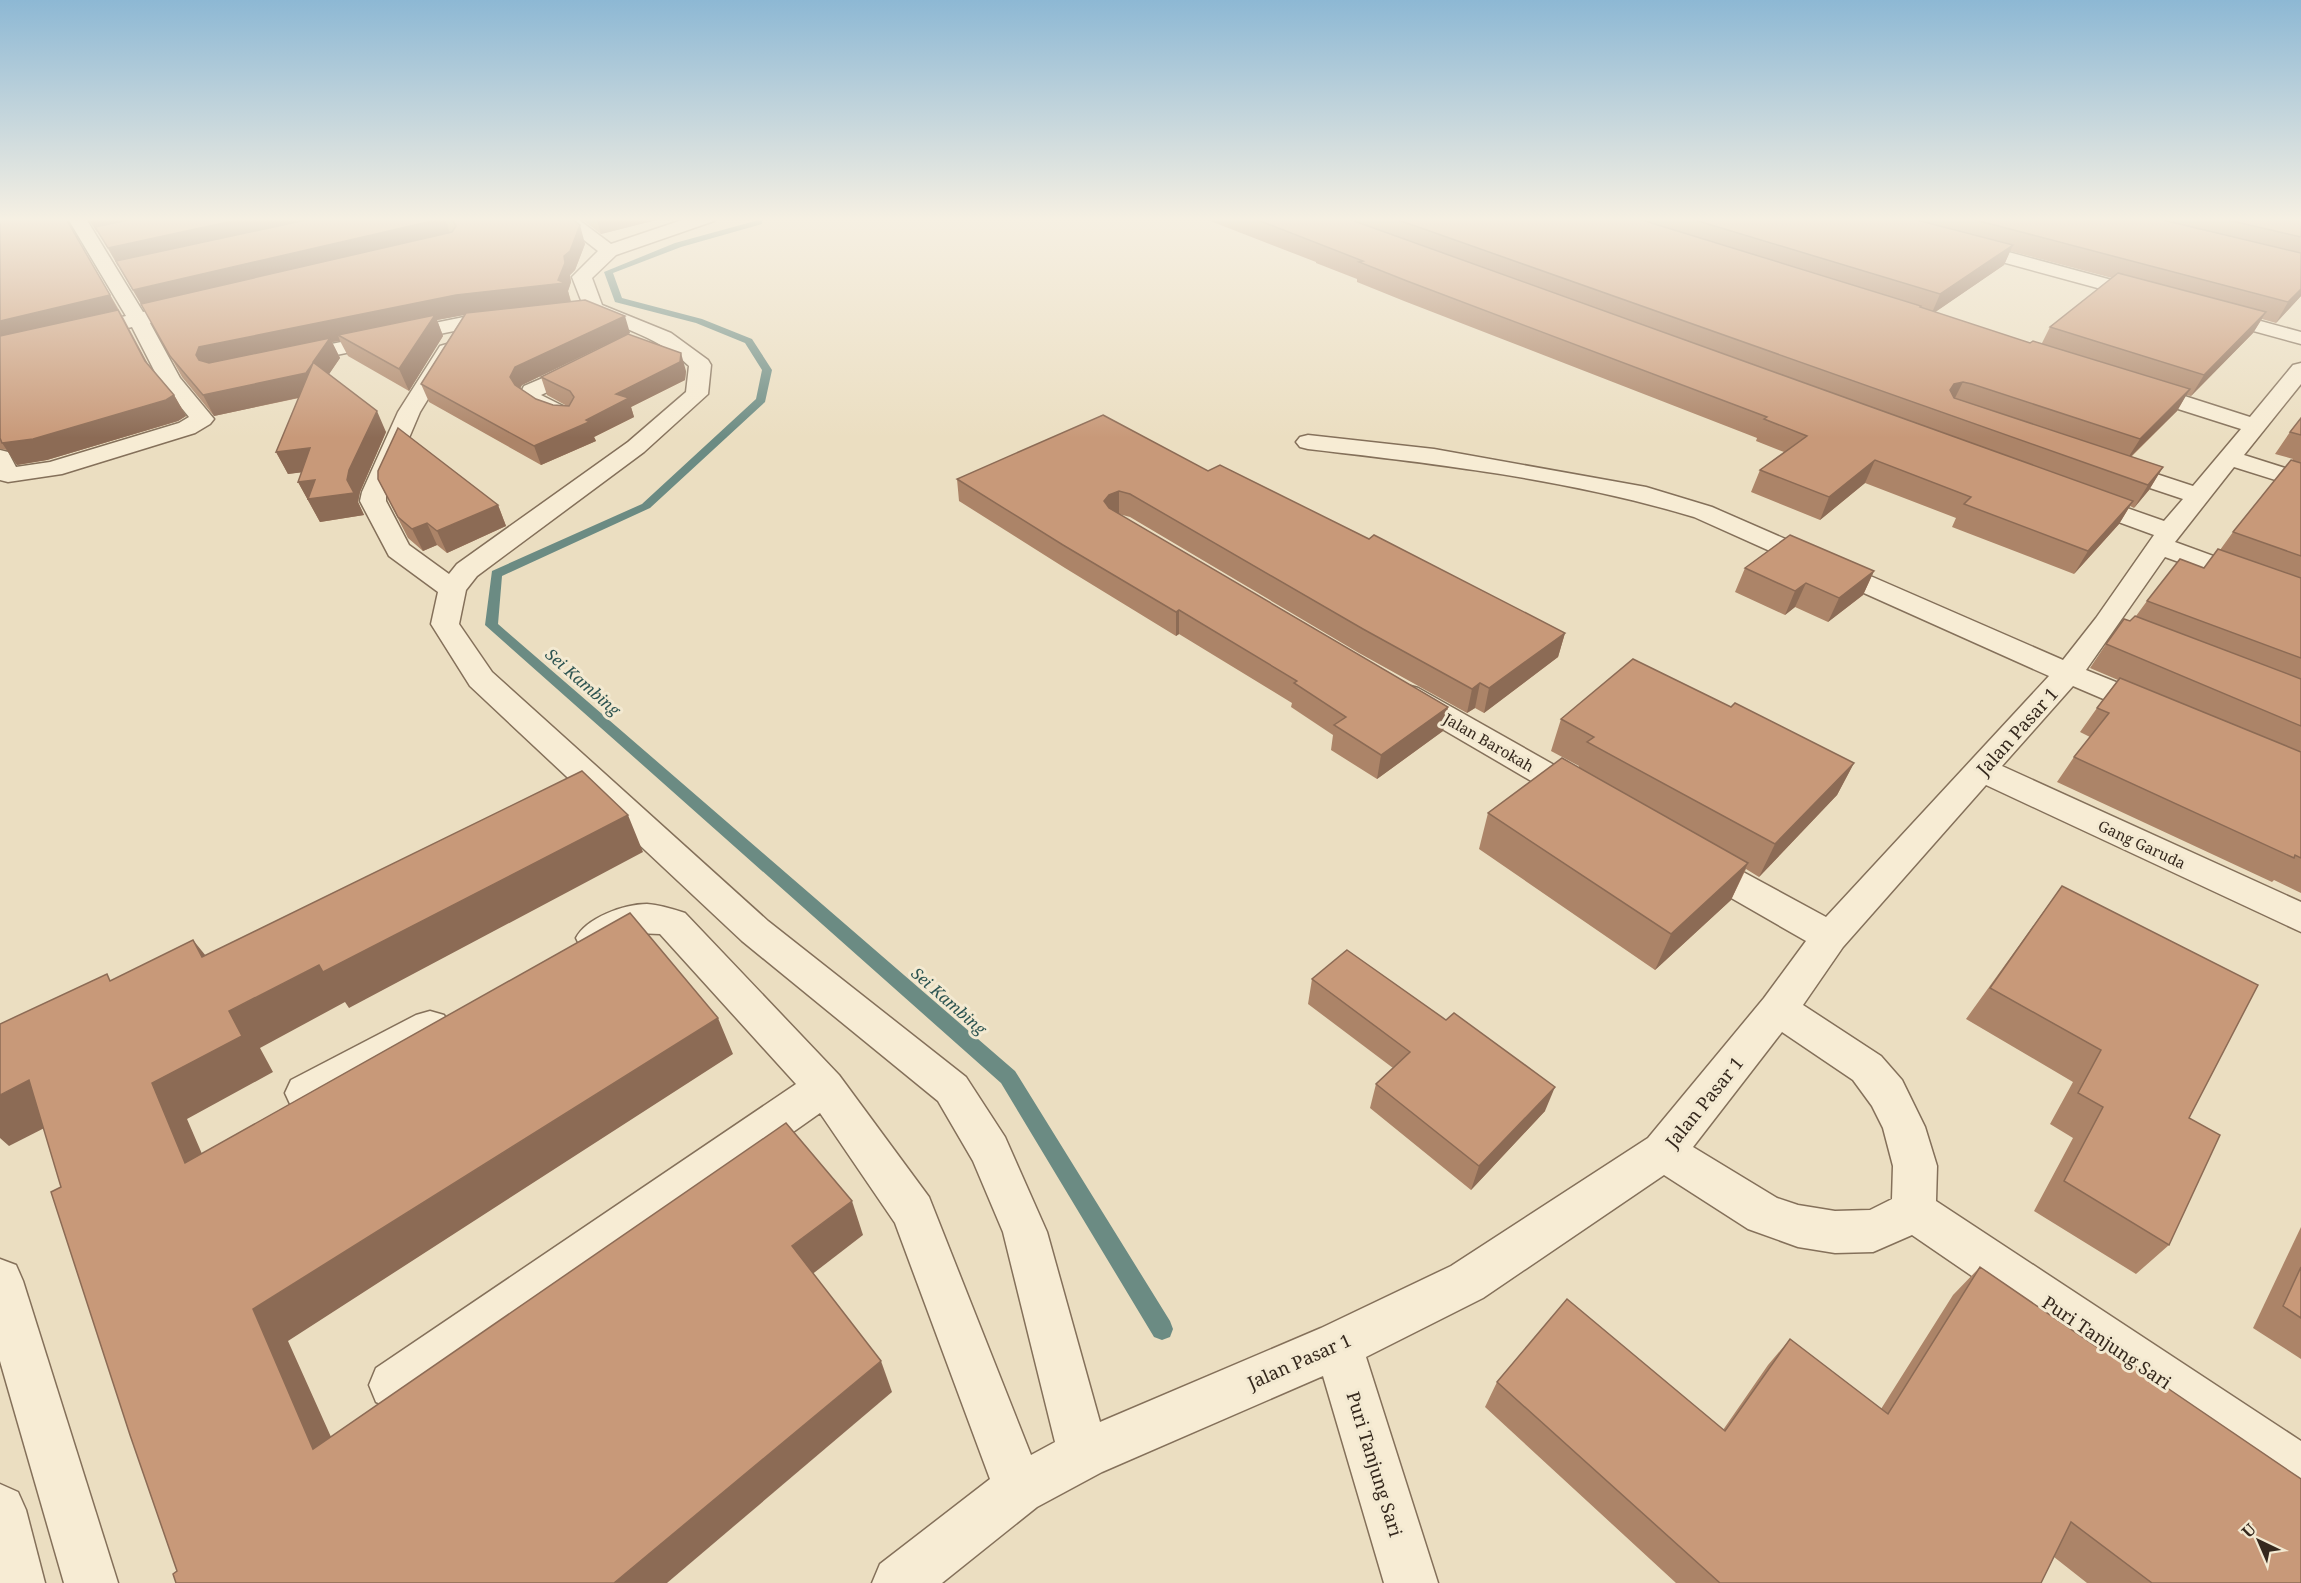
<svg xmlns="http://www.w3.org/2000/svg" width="2301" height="1583" font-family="'Noto Serif',serif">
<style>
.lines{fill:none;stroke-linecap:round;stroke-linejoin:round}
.stream{fill:#6b8b83;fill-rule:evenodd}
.minor-casing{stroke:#84705a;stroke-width:3}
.minor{fill:#f7ecd4;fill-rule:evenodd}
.wall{fill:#ac8468;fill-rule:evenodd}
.shaded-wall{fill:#8c6b55}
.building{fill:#c89979;stroke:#8c6b55;stroke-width:1.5}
.labels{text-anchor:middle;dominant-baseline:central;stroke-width:6;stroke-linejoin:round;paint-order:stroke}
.street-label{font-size:15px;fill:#35281d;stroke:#f3e9d1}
.water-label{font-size:16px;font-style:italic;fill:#2d5451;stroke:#f3e9d1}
.near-street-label{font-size:18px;fill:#35281d;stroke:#f3e9d1}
</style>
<rect width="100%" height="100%" fill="#ebdec1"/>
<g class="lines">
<path class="stream" d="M 755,217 L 763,217 L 762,224 L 681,247 L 613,273 L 622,298 L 702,319 L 752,339 L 772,370 L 765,402 L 650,508 L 502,576 L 498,624 L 1015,1071 L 1170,1321 L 1173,1329 L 1170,1337 L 1162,1340 L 1154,1337 L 1001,1083 L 485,625 L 492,571 L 642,504 L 756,399 L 762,370 L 745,343 L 696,323 L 615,302 L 604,272 L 675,243 L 755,221 Z"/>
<g class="minor-casing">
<g id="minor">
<path d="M 67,217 L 85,217 L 143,312 L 191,301 L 198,303 L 201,307 L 198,311 L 150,323 L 180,378 L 214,419 L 210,424 L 195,433 L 62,474 L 8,482 L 0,480 L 0,450 L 8,452 L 16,467 L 50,462 L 179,423 L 189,417 L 159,380 L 132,327 L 0,358 L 0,346 L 126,316 Z"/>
<path d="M 555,217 L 575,217 L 611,244 L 691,217 L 717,217 L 714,221 L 616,255 L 592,278 L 602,305 L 671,333 L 708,360 L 711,365 L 708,394 L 644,452 L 477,576 L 466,590 L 459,624 L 492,672 L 768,921 L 966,1077 L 1005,1137 L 1047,1232 L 1100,1422 L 1321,1328 L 1451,1266 L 1648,1138 L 1764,998 L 1806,941 L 1686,872 L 1681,863 L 1686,854 L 1698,850 L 1710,854 L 1826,917 L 2049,676 L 1694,517 C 1568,479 1438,464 1308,449 L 1300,447 L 1296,442 L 1300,437 L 1308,435 L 1434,449 L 1646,487 L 1712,507 L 2063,660 L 2096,618 L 2154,535 L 2072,505 L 2068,500 L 2072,495 L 2081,492 L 2090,495 L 2164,521 L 2183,499 L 2102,472 L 2099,467 L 2102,462 L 2111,460 L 2120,462 L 2193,486 L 2241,429 L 2131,394 L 2128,389 L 2131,384 L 2139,382 L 2147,384 L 2250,417 L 2293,365 L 2301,363 L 2301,384 L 2244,455 L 2301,473 L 2301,488 L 2234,467 L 2175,542 L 2301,588 L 2301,606 L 2165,557 L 2086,670 L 2163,701 L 2167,708 L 2163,715 L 2152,718 L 2141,715 L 2073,686 L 2002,766 L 2301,902 L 2301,932 L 1986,785 L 1843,947 L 1803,1005 L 1881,1056 L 1902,1080 L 1925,1127 L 1937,1166 L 1936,1201 L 2301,1441 L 2301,1497 L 2283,1489 L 1912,1235 L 1873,1252 L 1835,1253 L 1798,1247 L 1748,1229 L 1664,1175 L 1483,1298 L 1366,1357 L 1438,1583 L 1384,1583 L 1323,1376 L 1102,1472 L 1037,1507 L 942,1583 L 872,1583 L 880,1564 L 990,1479 L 895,1223 L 820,1113 L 410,1402 L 393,1409 L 376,1402 L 369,1385 L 376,1368 L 796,1084 L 660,934 L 635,933 L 594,952 L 581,948 L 576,938 C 586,918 624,904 647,904 C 660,905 673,909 685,913 L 839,1075 L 929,1197 L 1031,1455 L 1055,1442 L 1003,1232 L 973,1161 L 938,1101 L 742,941 L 470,686 L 431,624 L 438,592 L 389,556 L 360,501 L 362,492 L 398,412 L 440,346 L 447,344 L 454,346 L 458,350 L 420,412 L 386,492 L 386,501 L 409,545 L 449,574 L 457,564 L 628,442 L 686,392 L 689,366 C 661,339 622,327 586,313 L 572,277 L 598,251 ZM 1782,1032 L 1853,1080 L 1872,1106 L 1883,1128 L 1893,1166 L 1892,1199 L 1870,1210 L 1835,1211 L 1798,1205 L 1777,1198 L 1693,1147 Z"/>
<path d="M 1964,240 L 2156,292 L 2159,296 L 2156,300 L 2149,302 L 1958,250 L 1955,246 L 1958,242 Z"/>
<path d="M 2213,308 L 2301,332 L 2301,344 L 2206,318 L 2203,314 L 2206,310 Z"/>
<path d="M 504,313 L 511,315 L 514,319 L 511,323 L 464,329 L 292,364 L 284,363 L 281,358 L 284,353 L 292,352 L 464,317 Z"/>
<path d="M 585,360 L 593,361 L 596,366 L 593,371 L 541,395 L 575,412 L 578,417 L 575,422 C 557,426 529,411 519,396 L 524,386 Z"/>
<path d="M 1407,685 L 1418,688 L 1593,787 L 1598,795 L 1593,803 L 1581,807 L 1569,803 L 1396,702 L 1392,695 L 1396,688 Z"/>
<path d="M 430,1011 L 444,1015 L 450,1027 L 444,1039 L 321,1106 L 306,1111 L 291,1106 L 285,1093 L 291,1080 L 416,1015 Z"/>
<path d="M 0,1259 L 16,1265 L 23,1281 L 118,1583 L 64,1583 L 0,1361 Z"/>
<path d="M 0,1484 L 18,1492 L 26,1510 L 45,1583 L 0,1583 Z"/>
</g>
</g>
<use href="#minor" class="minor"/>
</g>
<g class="wall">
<path d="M 0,217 L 65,218 L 122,315 L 148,364 L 174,395 L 186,416 L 178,421 L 47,460 L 17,465 L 7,450 L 0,449 Z"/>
<path d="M 86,217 L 569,217 L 585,244 L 575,270 L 570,275 L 571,282 L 568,291 L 571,301 L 630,333 L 522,385 L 520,388 L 536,399 L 553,405 L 567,406 L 547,395 L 541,377 L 686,371 L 685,380 L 631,407 L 634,417 L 594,437 L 596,441 L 541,465 L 429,402 L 421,384 L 464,315 L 437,320 L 443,336 L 409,391 L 348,356 L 340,341 L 332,342 L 340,358 L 329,374 L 386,432 L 360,492 L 358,502 L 364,515 L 320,522 L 298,482 L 302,472 L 288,474 L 276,452 L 299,398 L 214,416 L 182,377 L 144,309 L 98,232 L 97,232 Z"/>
<path d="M 579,217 L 668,217 L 601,234 Z"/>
<path d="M 1200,217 L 2301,217 L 2301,296 L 2276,323 L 2262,319 L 2253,333 L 2191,396 L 2186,395 L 2177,411 L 2131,457 L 2163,467 L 2149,490 L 2134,508 L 2130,506 L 2119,524 L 2074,574 L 1952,527 L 1956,518 L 1865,483 L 1820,520 L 1751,492 L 1760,470 L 1784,452 L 1756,441 L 1757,438 L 1404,301 L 1357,282 L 1357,279 L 1316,263 L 1316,262 ZM 2010,251 L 2112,278 L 2050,327 L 2042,343 L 2030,343 L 1935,312 L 2004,265 Z"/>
<path d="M 2301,418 L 2301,893 L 2274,880 L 2272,882 L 2057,782 L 2074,757 L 2090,737 L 2080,732 L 2097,708 L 2118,680 L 2090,668 L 2106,644 L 2136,616 L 2147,601 L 2204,568 L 2220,550 L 2233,532 L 2293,459 L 2275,454 L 2290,432 Z"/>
<path d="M 1208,471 L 1369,539 L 1565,633 L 1558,657 L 1484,713 L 1475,708 L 1467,713 L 1359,653 L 1130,517 L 1119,514 L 1448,707 L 1443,731 L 1377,779 L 1331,750 L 1333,735 L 1291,707 L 1292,703 L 1179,634 L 1176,636 L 1065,568 L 959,501 L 957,479 Z"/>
<path d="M 378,479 L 498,505 L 506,526 L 447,553 L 437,545 L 423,551 L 408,538 Z"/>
<path d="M 1745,568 L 1874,571 L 1863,595 L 1828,622 L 1795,607 L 1785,615 L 1735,592 Z"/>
<path d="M 1731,707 L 1854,763 L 1837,795 L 1759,877 L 1746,869 L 1731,900 L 1655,970 L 1479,849 L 1488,813 L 1579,767 L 1579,766 L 1551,751 L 1561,719 Z"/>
<path d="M 2062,886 L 2189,1118 L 2169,1245 L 2136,1274 L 2034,1211 L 2073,1138 L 2050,1124 L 2073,1082 L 1966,1019 Z"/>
<path d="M 1312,979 L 1446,1020 L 1545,1111 L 1471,1190 L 1370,1108 L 1376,1084 L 1393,1068 L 1308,1004 Z"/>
<path d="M 2301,1227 L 2301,1359 L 2253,1328 Z"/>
<path d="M 1980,1267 L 2102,1351 L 2107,1347 L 2301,1583 L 2087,1583 L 2054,1557 L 2041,1583 L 1676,1583 L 1485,1407 L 1497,1382 L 1723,1430 L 1768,1365 L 1790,1339 L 1881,1409 L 1953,1295 Z"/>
</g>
<g class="shaded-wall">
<path d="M 88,217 L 167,217 L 97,232 Z"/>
<path d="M 251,217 L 342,217 L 118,266 L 108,248 Z"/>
<path d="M 596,217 L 668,217 L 601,234 Z"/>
<path d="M 445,218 L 451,237 L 144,309 L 133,290 Z"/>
<path d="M 580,225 L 585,244 L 575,270 L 570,275 L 571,282 L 568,291 L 571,303 L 464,315 L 437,320 L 443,336 L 409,391 L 399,369 L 338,335 L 340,341 L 332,342 L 340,358 L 323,383 L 313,362 L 207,375 L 196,355 L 199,347 L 456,295 L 558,280 L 564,256 Z"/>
<path d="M 2013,245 L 2004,265 L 1931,315 L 1940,294 Z"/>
<path d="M 2301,289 L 2301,296 L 2276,323 L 2288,302 Z"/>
<path d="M 110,295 L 157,381 L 0,344 L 0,321 Z"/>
<path d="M 2266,312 L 2253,333 L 2191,396 L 2204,375 Z"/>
<path d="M 625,316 L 630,333 L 522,385 L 517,395 L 510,377 L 515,367 Z"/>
<path d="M 681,353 L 686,371 L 685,380 L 631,407 L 634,417 L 594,437 L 596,441 L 541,465 L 534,446 L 586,420 L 616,394 Z"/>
<path d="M 313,363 L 316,394 L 214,416 L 203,395 Z"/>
<path d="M 1963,382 L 1952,404 L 1944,406 L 1940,412 L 1950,390 L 1954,384 Z"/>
<path d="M 2190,389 L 2177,411 L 2126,461 L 2140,439 Z"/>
<path d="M 174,395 L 186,416 L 178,421 L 47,460 L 17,465 L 2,443 Z"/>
<path d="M 377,411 L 386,432 L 360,492 L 358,502 L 364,515 L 320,522 L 298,482 L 315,480 L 347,480 L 349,470 Z"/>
<path d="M 310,448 L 321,470 L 288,474 L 276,452 Z"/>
<path d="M 1875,460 L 1865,483 L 1820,520 L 1829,497 Z"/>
<path d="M 2163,467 L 2149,490 L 2134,508 L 2148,485 Z"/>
<path d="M 1119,491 L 1119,514 L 1109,518 L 1104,501 L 1109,495 Z"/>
<path d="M 2133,501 L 2119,524 L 2074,574 L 2088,551 Z"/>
<path d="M 498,505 L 506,526 L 447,553 L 437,531 Z"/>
<path d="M 427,523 L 437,545 L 423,551 L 412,529 Z"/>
<path d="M 1874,571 L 1863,595 L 1828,622 L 1839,598 Z"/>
<path d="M 1806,583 L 1795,607 L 1785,615 L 1795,591 Z"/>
<path d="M 1179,610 L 1179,634 L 1176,636 L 1176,612 Z"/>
<path d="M 1565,633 L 1558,657 L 1484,713 L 1489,688 Z"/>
<path d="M 1480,683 L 1475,708 L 1467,713 L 1472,689 Z"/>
<path d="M 1448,707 L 1443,731 L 1377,779 L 1381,755 Z"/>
<path d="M 1854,763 L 1837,795 L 1759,877 L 1775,844 Z"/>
<path d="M 628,815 L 643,852 L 349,1008 L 345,1002 L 260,1048 L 273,1072 L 187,1119 L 221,1198 L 185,1163 L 152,1083 L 229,1011 L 319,965 Z"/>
<path d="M 1748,863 L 1731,900 L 1655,970 L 1671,934 Z"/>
<path d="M 193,940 L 223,977 L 202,957 Z"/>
<path d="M 718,1018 L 733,1054 L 288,1341 L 349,1477 L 313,1449 L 253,1309 Z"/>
<path d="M 29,1080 L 68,1116 L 9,1146 L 0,1138 L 0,1095 Z"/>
<path d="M 1555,1087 L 1545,1111 L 1471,1190 L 1479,1166 Z"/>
<path d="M 852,1201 L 863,1235 L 806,1279 L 792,1246 Z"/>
<path d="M 881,1361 L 892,1392 L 667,1583 L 614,1583 Z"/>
</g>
<g class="building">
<path d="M 0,217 L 65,217 L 110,295 L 0,321 Z"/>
<path d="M 143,217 L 251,217 L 108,248 L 95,227 Z"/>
<path d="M 320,217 L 569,217 L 580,225 L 570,251 L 564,256 L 565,263 L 558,280 L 565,283 L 456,295 L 199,347 L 196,355 L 199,360 L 209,363 L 330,338 L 313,362 L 377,411 L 349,470 L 347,480 L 354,493 L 308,499 L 315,480 L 298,482 L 310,448 L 276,452 L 313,363 L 306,373 L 203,395 L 170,356 L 141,304 L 452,232 L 456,226 L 453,220 L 445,218 L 133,290 L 116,261 Z"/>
<path d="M 1250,217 L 1343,217 L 2133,501 L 2088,551 L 1964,504 L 1971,497 L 1875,460 L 1829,497 L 1760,470 L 1807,436 L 1764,419 L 1767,417 L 1407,281 L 1359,262 L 1363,261 Z"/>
<path d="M 1390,217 L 1632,217 L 1921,306 L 1920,307 L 2030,343 L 2033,341 L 2190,389 L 2140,439 L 1972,384 L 1963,382 L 1954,384 L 1950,390 L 1954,398 L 2163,467 L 2148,485 Z"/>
<path d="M 1685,217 L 1905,217 L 2013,245 L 1940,294 Z"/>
<path d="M 1964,217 L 2150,217 L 2301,253 L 2301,289 L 2288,302 Z"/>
<path d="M 2215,217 L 2301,217 L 2301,237 Z"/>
<path d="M 2118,273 L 2266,312 L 2204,375 L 2050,327 Z"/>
<path d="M 585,300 L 625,316 L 515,367 L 510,377 L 515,385 L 536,399 L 553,405 L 569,406 L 574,397 L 570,391 L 541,377 L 628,334 L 681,353 L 680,362 L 616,394 L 629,398 L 586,420 L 589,422 L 534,446 L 421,384 L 466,313 Z"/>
<path d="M 118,310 L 145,361 L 174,395 L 166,400 L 33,439 L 2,443 L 0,438 L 0,336 Z"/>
<path d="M 435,315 L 399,369 L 338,335 Z"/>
<path d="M 1103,415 L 1208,471 L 1220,465 L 1369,539 L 1374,535 L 1565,633 L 1489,688 L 1480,683 L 1472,689 L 1363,629 L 1130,494 L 1119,491 L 1109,495 L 1104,501 L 1109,508 L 1448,707 L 1381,755 L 1334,725 L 1346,717 L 1294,683 L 1297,681 L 1179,610 L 1176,612 L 1063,545 L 957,479 Z"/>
<path d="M 2301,418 L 2301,435 L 2290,432 Z"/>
<path d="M 398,428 L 498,505 L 437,531 L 427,523 L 412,529 L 398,517 L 378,479 L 378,471 Z"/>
<path d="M 2291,460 L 2301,463 L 2301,556 L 2233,532 Z"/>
<path d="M 1790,535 L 1874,571 L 1839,598 L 1806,583 L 1795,591 L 1745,568 Z"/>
<path d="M 2218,549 L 2301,578 L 2301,658 L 2147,601 L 2180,559 L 2204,568 Z"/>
<path d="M 2135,616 L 2301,679 L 2301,726 L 2106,644 L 2124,619 L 2130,621 Z"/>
<path d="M 1633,659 L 1731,707 L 1735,703 L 1854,763 L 1775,844 L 1587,742 L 1594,737 L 1561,719 Z"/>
<path d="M 2120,678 L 2301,752 L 2301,858 L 2295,855 L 2294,858 L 2074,757 L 2109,713 L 2097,708 Z"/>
<path d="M 1562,758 L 1748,863 L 1671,934 L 1488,813 Z"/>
<path d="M 582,771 L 628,815 L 323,972 L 319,965 L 229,1011 L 242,1036 L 152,1083 L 185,1163 L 630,913 L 718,1018 L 253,1309 L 313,1449 L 786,1123 L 852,1201 L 792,1246 L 881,1361 L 614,1583 L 176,1583 L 173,1574 L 177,1571 L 130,1435 L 51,1192 L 61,1187 L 29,1080 L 0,1095 L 0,1024 L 107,974 L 110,981 L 193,940 L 202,957 Z"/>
<path d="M 2062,886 L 2258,985 L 2189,1118 L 2220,1135 L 2169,1245 L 2064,1181 L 2103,1107 L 2078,1093 L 2101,1050 L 1990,988 Z"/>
<path d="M 1347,950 L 1446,1020 L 1454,1013 L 1555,1087 L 1479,1166 L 1376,1084 L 1410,1052 L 1312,979 Z"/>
<path d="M 1980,1267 L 2104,1352 L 2107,1347 L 2301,1479 L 2301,1583 L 2152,1583 L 2071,1522 L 2041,1583 L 1720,1583 L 1497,1382 L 1567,1299 L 1725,1431 L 1790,1339 L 1888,1414 Z"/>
<path d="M 2301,1267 L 2301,1318 L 2283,1306 Z"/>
</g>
<linearGradient id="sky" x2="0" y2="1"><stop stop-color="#8db8d4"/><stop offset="0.5" stop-color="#f6f0e3"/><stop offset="1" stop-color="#f6f0e3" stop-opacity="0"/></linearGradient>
<rect width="2301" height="438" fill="url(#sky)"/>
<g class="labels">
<g class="street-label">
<text transform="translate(1489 742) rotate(30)">Jalan Barokah</text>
<text transform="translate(2142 844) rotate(25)">Gang Garuda</text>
</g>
<g class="water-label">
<text transform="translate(583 682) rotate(41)">Sei Kambing</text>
<text transform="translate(949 1001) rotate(41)">Sei Kambing</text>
</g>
<g class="near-street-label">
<text transform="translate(2017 731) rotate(-48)">Jalan Pasar 1</text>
<text transform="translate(1704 1102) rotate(-51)">Jalan Pasar 1</text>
<text transform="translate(2107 1342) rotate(34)">Puri Tanjung Sari</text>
<text transform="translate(1299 1361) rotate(-24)">Jalan Pasar 1</text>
<text transform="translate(1375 1464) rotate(73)">Puri Tanjung Sari</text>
</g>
</g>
<g transform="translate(2259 1541) rotate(316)" stroke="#f3e9d1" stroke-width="4.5" paint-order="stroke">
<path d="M0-4.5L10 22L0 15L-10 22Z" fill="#35281d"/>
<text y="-9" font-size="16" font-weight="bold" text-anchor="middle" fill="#35281d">U</text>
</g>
</svg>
